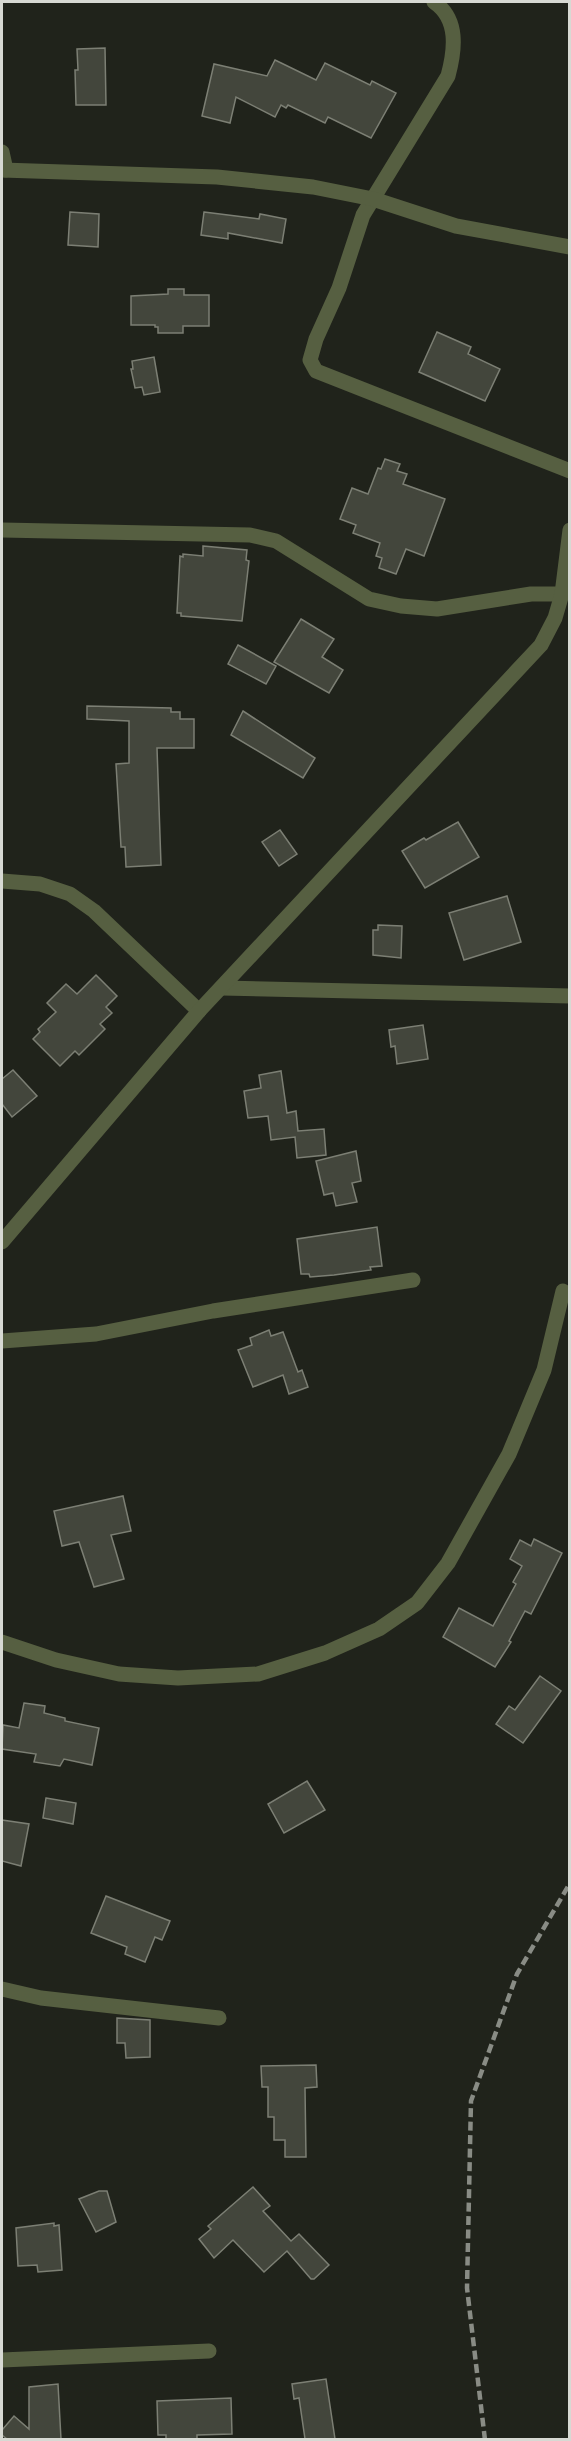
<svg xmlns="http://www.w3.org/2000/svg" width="571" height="2441" font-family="Poppins,sans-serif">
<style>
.building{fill:#43463c;stroke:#7c7f74;stroke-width:1.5}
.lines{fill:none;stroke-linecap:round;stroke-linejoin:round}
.minor{stroke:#565f41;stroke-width:15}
.rail{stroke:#898c85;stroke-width:4.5;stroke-dasharray:9 4.5;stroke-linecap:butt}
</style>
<rect width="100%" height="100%" fill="#20231b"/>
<g class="building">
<path d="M 105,48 L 106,105 L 76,105 L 75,70 L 78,70 L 77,49 Z"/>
<path d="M 275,60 L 316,80 L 325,63 L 370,85 L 372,81 L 396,93 L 371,138 L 328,117 L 325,123 L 288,105 L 286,108 L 281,105 L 275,117 L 236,97 L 230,123 L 202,116 L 214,64 L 267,76 Z"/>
<path d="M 70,212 L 99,214 L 98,247 L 68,245 Z"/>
<path d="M 204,212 L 259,219 L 260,214 L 286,219 L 282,243 L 228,233 L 228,239 L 201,235 Z"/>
<path d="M 168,289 L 184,289 L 184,295 L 209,295 L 209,326 L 183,326 L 183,333 L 158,333 L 158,327 L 155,327 L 155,325 L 131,325 L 131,296 L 168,294 Z"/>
<path d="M 437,332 L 471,347 L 468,354 L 500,369 L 485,401 L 419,372 Z"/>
<path d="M 154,357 L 160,392 L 144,395 L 142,387 L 135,388 L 131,369 L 133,369 L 132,361 Z"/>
<path d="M 385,459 L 400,464 L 397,471 L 407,474 L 403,484 L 445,499 L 424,556 L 406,549 L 396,574 L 379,568 L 382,558 L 376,556 L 380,543 L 353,533 L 356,525 L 340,519 L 352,488 L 368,494 L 378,468 L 381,469 Z"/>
<path d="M 203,546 L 247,550 L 246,560 L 249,561 L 242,621 L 181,616 L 181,613 L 177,613 L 180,556 L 183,557 L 183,554 L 203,556 Z"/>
<path d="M 301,619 L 334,639 L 322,657 L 343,670 L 329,693 L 274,662 Z"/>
<path d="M 238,645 L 276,666 L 266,684 L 228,664 Z"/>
<path d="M 87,706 L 171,708 L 171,712 L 180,712 L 180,719 L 194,719 L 194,748 L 157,748 L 161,865 L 126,867 L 125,847 L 121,847 L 116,764 L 129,763 L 129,721 L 87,719 Z"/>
<path d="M 243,711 L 315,758 L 303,778 L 231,735 Z"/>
<path d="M 458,822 L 479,857 L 425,888 L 402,851 L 424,838 L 426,840 Z"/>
<path d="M 280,830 L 297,854 L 279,866 L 262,842 Z"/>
<path d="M 507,896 L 521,942 L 464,960 L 449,913 Z"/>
<path d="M 378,925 L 402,926 L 401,958 L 373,955 L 373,930 L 378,930 Z"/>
<path d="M 96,975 L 117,996 L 106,1007 L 112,1013 L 100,1024 L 105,1029 L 79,1055 L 75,1051 L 60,1066 L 33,1039 L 40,1032 L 38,1029 L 56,1012 L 47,1003 L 66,984 L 77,994 Z"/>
<path d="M 423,1025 L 428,1059 L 397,1064 L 395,1046 L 391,1047 L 389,1030 Z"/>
<path d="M 13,1070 L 37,1096 L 12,1117 L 2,1104 L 2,1079 Z"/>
<path d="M 281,1071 L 287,1113 L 296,1111 L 298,1131 L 324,1129 L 326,1155 L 297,1158 L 295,1137 L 271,1140 L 268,1116 L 248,1118 L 244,1091 L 261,1088 L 259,1075 Z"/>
<path d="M 356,1151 L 361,1181 L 352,1183 L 357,1202 L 336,1206 L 333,1193 L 324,1195 L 316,1161 Z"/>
<path d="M 377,1227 L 382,1266 L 370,1267 L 371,1270 L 334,1275 L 310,1277 L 309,1274 L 301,1274 L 297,1239 Z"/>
<path d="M 269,1330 L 271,1336 L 283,1332 L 298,1372 L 302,1370 L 308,1387 L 289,1394 L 283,1375 L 253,1387 L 238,1350 L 252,1345 L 250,1338 Z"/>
<path d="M 123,1496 L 131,1531 L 111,1535 L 124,1579 L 94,1587 L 79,1542 L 62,1546 L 54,1511 Z"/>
<path d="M 534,1539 L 562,1553 L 531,1614 L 525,1611 L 509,1641 L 511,1642 L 495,1667 L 443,1637 L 459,1608 L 493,1626 L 516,1584 L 513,1582 L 522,1566 L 510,1559 L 520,1540 L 531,1546 Z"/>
<path d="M 540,1676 L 561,1691 L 523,1743 L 496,1724 L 509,1706 L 515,1710 Z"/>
<path d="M 24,1703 L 45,1706 L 44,1713 L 65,1718 L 65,1721 L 99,1728 L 92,1765 L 64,1759 L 60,1766 L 34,1762 L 36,1754 L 2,1749 L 3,1725 L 19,1728 Z"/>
<path d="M 307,1781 L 325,1810 L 284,1833 L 268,1804 Z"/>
<path d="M 46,1798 L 76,1803 L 73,1824 L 43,1818 Z"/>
<path d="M 2,1820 L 29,1824 L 21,1866 L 2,1861 Z"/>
<path d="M 106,1896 L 170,1921 L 162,1940 L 155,1937 L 145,1962 L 125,1954 L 127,1947 L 91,1933 Z"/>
<path d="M 117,2018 L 150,2020 L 150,2057 L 126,2058 L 125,2043 L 117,2043 Z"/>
<path d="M 316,2065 L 317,2087 L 305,2088 L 306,2157 L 285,2157 L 285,2140 L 274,2140 L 274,2117 L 268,2117 L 268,2087 L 262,2087 L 261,2066 Z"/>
<path d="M 253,2187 L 270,2206 L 263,2211 L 291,2241 L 299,2234 L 329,2265 L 314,2279 L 311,2279 L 287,2251 L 264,2272 L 233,2240 L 214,2258 L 199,2239 L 211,2229 L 208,2226 Z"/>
<path d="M 99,2191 L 107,2191 L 116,2222 L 96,2232 L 79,2199 Z"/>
<path d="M 54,2223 L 54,2226 L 59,2225 L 62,2270 L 38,2272 L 37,2265 L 18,2266 L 16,2228 Z"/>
<path d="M 326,2379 L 335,2439 L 305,2439 L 299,2398 L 294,2399 L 292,2384 Z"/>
<path d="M 58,2384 L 61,2439 L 7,2439 L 2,2435 L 2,2430 L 14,2416 L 29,2429 L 29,2387 Z"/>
<path d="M 231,2398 L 232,2434 L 197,2435 L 197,2439 L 166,2439 L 166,2435 L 158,2435 L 157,2401 Z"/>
</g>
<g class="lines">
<g class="minor">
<path d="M 434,2 C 459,19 455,50 448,76 L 363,215 L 339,288 L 316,339 L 310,360 L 316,371 L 570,471"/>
<path d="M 2,152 L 6,170"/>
<path d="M 2,170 L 217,177 L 313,187 L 373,199 L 456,226 L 570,247"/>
<path d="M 2,530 L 250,535 L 276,541 L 369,599 L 401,606 L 437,609 L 531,594 L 562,594"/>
<path d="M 2,881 L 40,884 L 70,894 L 94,911 L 199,1011"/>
<path d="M 222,988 L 570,996"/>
<path d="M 2,1242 L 199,1011 L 541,645 L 555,618 L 562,594 L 570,530"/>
<path d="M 2,1341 L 96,1334 L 213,1311 L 413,1280"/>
<path d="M 2,1642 L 56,1660 L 119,1674 L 178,1678 L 258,1674 L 325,1653 L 379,1629 L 417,1603 L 448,1563 L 509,1454 L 544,1370 L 563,1291"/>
<path d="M 2,1989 L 41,1998 L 219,2018"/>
<path d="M 2,2360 L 209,2351"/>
</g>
<path class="rail" d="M 485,2440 L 467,2288 L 471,2101 L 517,1974 L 570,1883"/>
</g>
<rect width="571" height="2441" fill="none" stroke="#d7d9d3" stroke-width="6"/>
</svg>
